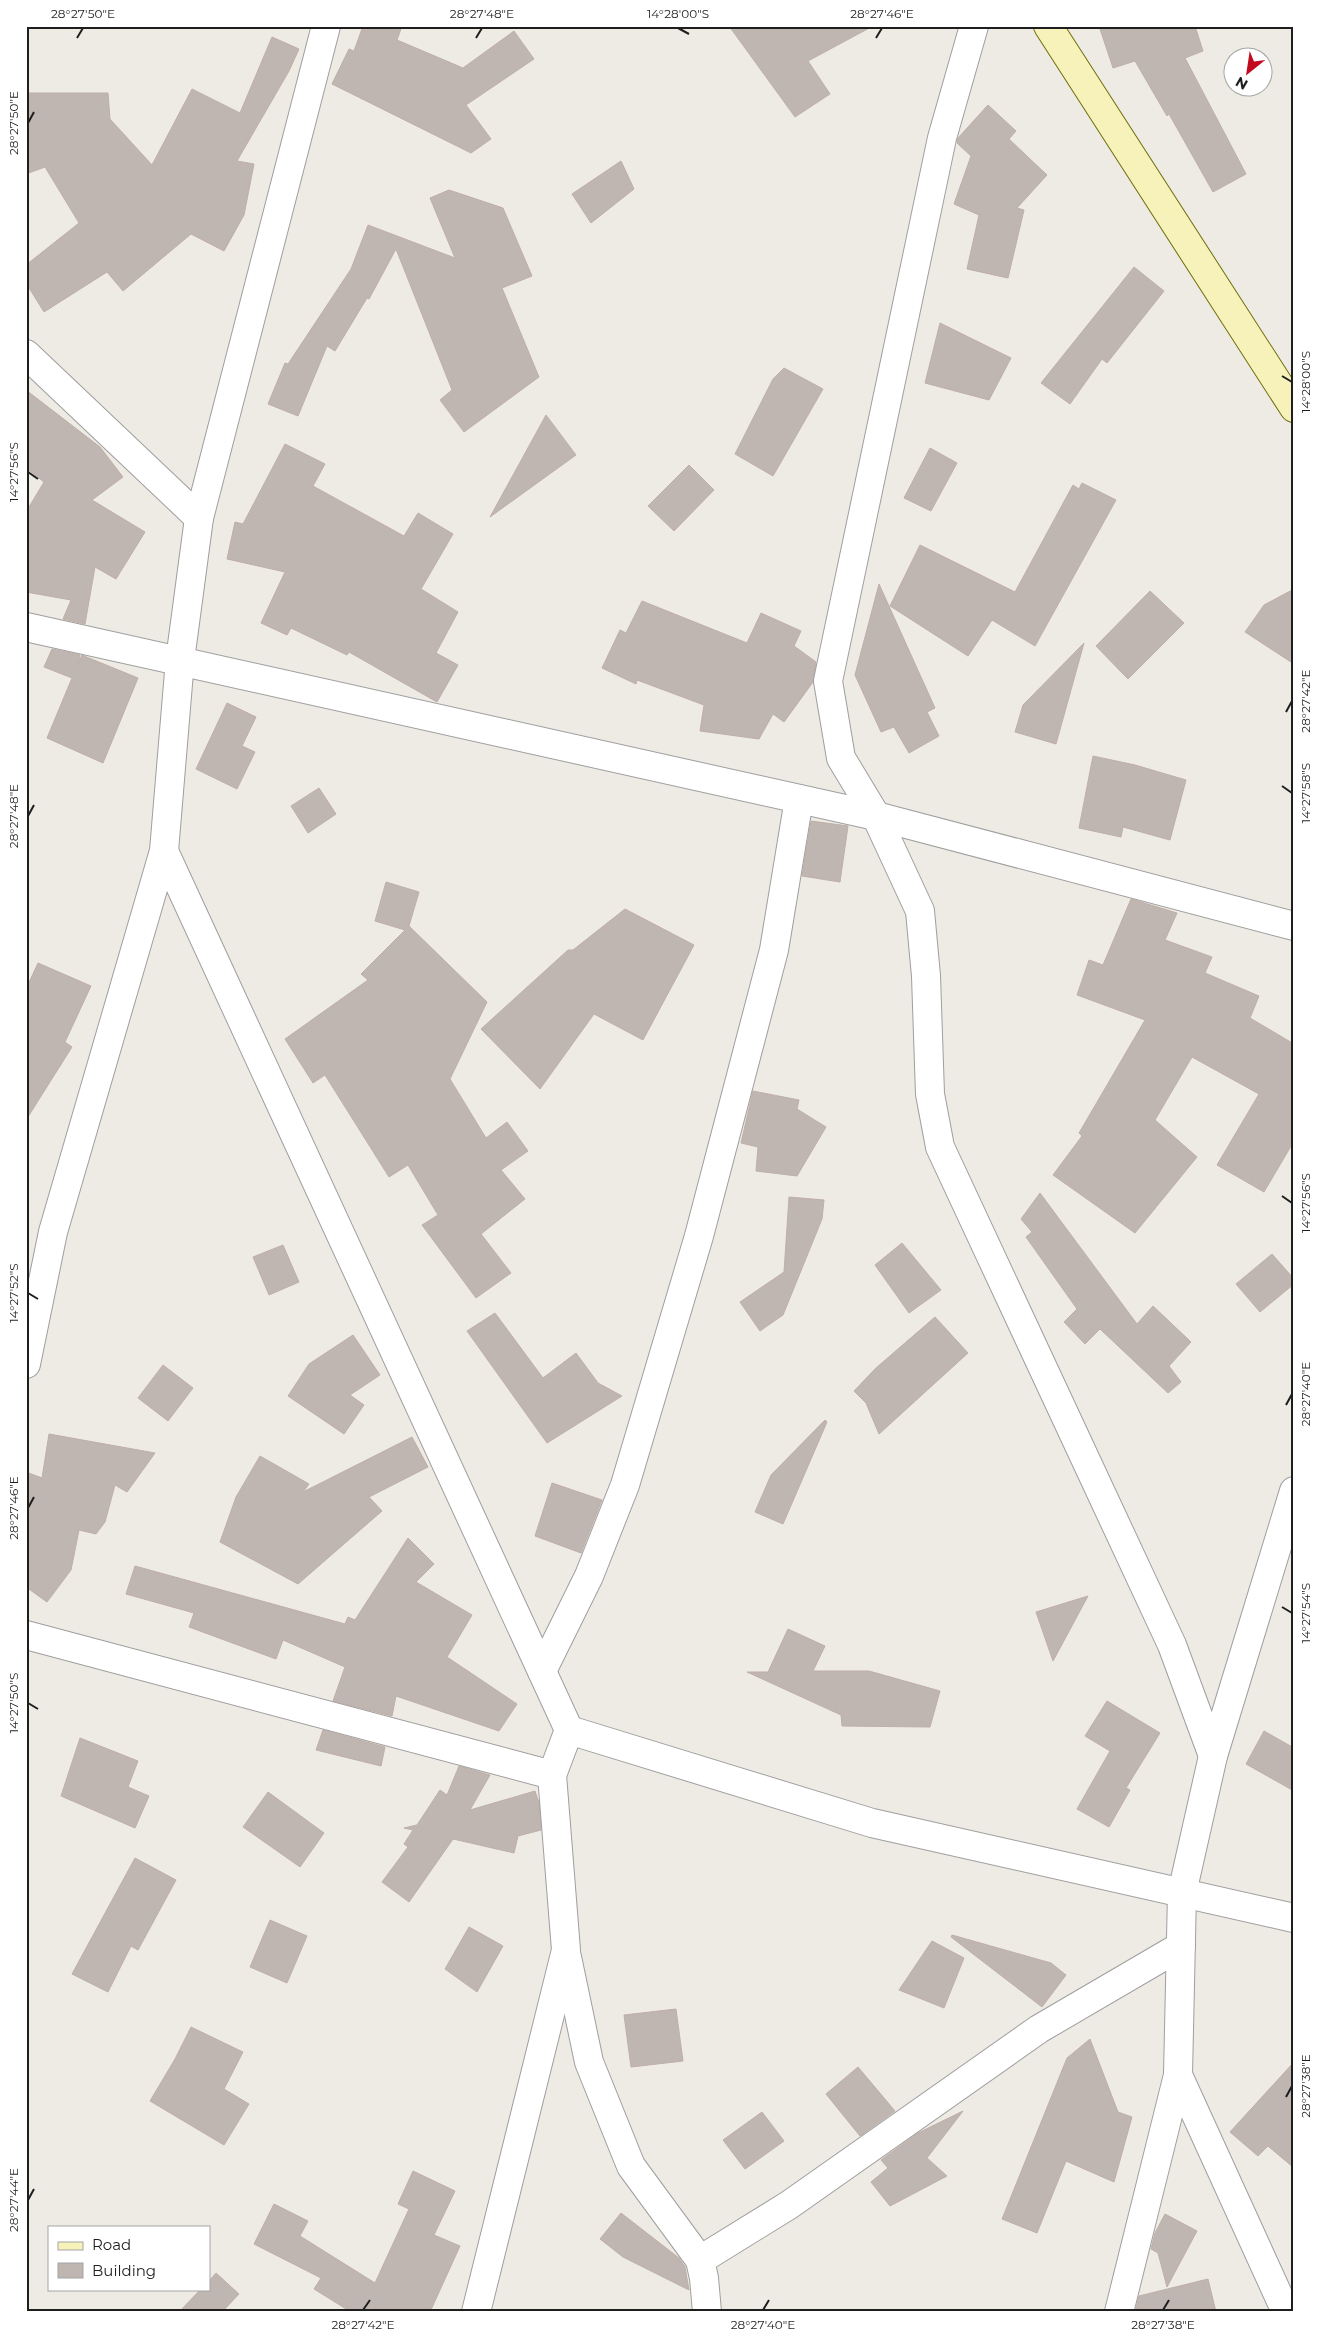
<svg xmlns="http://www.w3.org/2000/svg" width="1320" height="2338" font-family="Montserrat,sans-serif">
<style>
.building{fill:#bfb5b1;stroke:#bfafa7}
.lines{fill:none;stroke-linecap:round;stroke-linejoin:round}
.street-casing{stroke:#9f9f9f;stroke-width:30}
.secondary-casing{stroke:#6f6f0a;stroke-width:30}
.street{stroke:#fff;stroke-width:28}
.secondary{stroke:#f6f2ba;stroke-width:28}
.ticks{fill:none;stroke:#1e1e1e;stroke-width:2}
.neatline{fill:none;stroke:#1e1e1e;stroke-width:2}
.ticks-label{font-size:12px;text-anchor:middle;fill:#1e1e1e}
</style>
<rect width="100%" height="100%" fill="#eeeae4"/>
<g class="building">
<path d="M 363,26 L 402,26 L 397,40 L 463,68 L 514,31 L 534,59 L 466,105 L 491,139 L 471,153 L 332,84 L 349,49 L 354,51 Z"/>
<path d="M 729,26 L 873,26 L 808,61 L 830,94 L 795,117 Z"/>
<path d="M 1099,26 L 1195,26 L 1203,51 L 1185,58 L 1246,174 L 1213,192 L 1169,114 L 1167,116 L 1135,61 L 1113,68 Z"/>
<path d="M 272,37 L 299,49 L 289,71 L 237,161 L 254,164 L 244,215 L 224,251 L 191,234 L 123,291 L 107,272 L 44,312 L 26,283 L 26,265 L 79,223 L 45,167 L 26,174 L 26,93 L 108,93 L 110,119 L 152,165 L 192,89 L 240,113 Z"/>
<path d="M 988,105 L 1016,131 L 1009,139 L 1047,175 L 1017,208 L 1024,210 L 1008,278 L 967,269 L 979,215 L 954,204 L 971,156 L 957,143 L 958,138 Z"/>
<path d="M 621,161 L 634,189 L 591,223 L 572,194 Z"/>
<path d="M 449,190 L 503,208 L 532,276 L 502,288 L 539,377 L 464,432 L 440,400 L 452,390 L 396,249 L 369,299 L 367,298 L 335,351 L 327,346 L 298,416 L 268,404 L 285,363 L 288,364 L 351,269 L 368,225 L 455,258 L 430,198 Z"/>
<path d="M 1134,267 L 1164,291 L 1107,363 L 1102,359 L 1070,404 L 1041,383 Z"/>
<path d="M 940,323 L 1011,358 L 989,400 L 925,383 Z"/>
<path d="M 784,368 L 823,389 L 773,476 L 735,454 L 773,379 Z"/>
<path d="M 26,390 L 100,447 L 123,477 L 92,500 L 145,532 L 116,579 L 95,567 L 85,624 L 63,619 L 71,600 L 26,592 L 26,512 L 44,482 L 26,468 Z"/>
<path d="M 546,415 L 576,455 L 490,517 Z"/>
<path d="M 285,444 L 325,464 L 313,486 L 404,536 L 418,513 L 453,534 L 421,589 L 458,612 L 436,653 L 458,665 L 437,702 L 349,652 L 347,655 L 291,628 L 287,635 L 261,623 L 285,572 L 227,559 L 235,522 L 243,524 Z"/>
<path d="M 930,448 L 957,463 L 931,511 L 904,498 Z"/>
<path d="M 689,465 L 714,490 L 674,531 L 648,506 Z"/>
<path d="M 1082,483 L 1116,500 L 1035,646 L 992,620 L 968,656 L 890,606 L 920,545 L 1015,592 L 1073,485 L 1079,489 Z"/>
<path d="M 879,584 L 935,708 L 927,712 L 939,736 L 909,753 L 894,727 L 881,732 L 855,675 Z"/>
<path d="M 1294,589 L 1294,664 L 1245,632 L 1264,605 Z"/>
<path d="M 1150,591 L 1184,623 L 1128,679 L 1096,646 Z"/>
<path d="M 642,601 L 747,643 L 761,613 L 801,631 L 794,646 L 816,662 L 813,682 L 784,722 L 773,714 L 759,739 L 700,731 L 704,705 L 637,680 L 636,684 L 602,668 L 620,630 L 626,633 Z"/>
<path d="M 1084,643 L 1056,744 L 1015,732 L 1023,705 Z"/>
<path d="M 52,649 L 80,655 L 78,664 L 82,655 L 84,656 L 138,678 L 103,763 L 47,738 L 72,678 L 44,667 Z"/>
<path d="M 227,703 L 256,717 L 242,746 L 255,752 L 237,789 L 196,769 Z"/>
<path d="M 1093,756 L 1135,765 L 1186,780 L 1170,840 L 1123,827 L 1121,837 L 1079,828 Z"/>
<path d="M 319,788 L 336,814 L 308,833 L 291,806 Z"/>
<path d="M 811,821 L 848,826 L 840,882 L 802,876 Z"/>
<path d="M 386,882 L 419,892 L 409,926 L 487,1002 L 450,1079 L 486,1138 L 507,1122 L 528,1151 L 501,1170 L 525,1199 L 481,1234 L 511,1273 L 476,1298 L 422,1225 L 438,1215 L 408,1165 L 389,1177 L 325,1075 L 313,1083 L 285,1039 L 368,980 L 361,974 L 405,930 L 375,921 Z"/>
<path d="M 1131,899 L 1177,913 L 1165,940 L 1212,957 L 1205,973 L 1259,996 L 1250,1018 L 1294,1044 L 1294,1141 L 1264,1192 L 1217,1165 L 1259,1094 L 1192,1057 L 1155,1120 L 1197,1157 L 1135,1233 L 1053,1175 L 1082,1136 L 1079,1133 L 1145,1020 L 1077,995 L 1089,960 L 1103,965 Z"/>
<path d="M 625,909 L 694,945 L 643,1040 L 594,1014 L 540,1089 L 481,1029 L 568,950 L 573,950 Z"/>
<path d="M 38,963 L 91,986 L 65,1042 L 72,1047 L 26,1120 L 26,989 Z"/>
<path d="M 753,1091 L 799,1100 L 797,1109 L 826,1127 L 797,1176 L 756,1171 L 758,1147 L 741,1143 Z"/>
<path d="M 1040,1193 L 1137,1324 L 1153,1306 L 1191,1342 L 1169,1366 L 1181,1382 L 1168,1393 L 1100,1329 L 1085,1344 L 1064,1322 L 1077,1309 L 1026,1237 L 1032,1232 L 1021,1219 Z"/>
<path d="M 789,1197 L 824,1200 L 822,1219 L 783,1315 L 760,1331 L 740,1302 L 784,1272 Z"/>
<path d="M 902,1243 L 941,1290 L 909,1313 L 875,1265 Z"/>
<path d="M 283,1245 L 299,1282 L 269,1295 L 253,1257 Z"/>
<path d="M 1272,1254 L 1294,1279 L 1294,1284 L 1260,1312 L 1236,1284 Z"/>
<path d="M 495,1313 L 543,1378 L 576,1353 L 598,1383 L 622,1396 L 547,1443 L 467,1331 Z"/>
<path d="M 935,1317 L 968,1353 L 879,1434 L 866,1403 L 854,1391 L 876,1368 Z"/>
<path d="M 353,1335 L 380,1375 L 350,1395 L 364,1405 L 344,1434 L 288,1396 L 309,1364 Z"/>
<path d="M 163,1365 L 193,1388 L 168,1421 L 138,1398 Z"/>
<path d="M 825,1420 L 827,1422 L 783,1524 L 755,1512 L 771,1475 Z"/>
<path d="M 49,1434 L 155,1453 L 127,1492 L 115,1485 L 105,1522 L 96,1534 L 79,1530 L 71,1570 L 47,1602 L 26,1587 L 26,1472 L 42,1478 Z"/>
<path d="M 412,1437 L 428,1467 L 369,1497 L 382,1511 L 298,1584 L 220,1542 L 236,1497 L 260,1456 L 309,1484 L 303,1492 Z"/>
<path d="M 552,1483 L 602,1500 L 581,1553 L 535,1536 Z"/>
<path d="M 408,1538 L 434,1564 L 416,1582 L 472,1615 L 447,1657 L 517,1704 L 499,1731 L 396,1696 L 392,1716 L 333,1701 L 345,1667 L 283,1640 L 276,1659 L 189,1627 L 194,1613 L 126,1594 L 135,1566 L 345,1624 L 348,1617 L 355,1620 Z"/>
<path d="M 1088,1596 L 1053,1661 L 1036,1612 Z"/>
<path d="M 788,1629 L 825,1646 L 813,1671 L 869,1671 L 940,1691 L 930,1727 L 842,1726 L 841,1715 L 747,1672 L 768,1672 Z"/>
<path d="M 1107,1701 L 1160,1733 L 1126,1788 L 1130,1790 L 1109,1827 L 1077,1809 L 1110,1751 L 1085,1736 Z"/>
<path d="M 323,1730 L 385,1747 L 381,1766 L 316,1750 Z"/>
<path d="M 1264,1731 L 1294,1748 L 1294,1791 L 1246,1764 Z"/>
<path d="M 80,1738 L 138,1761 L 128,1787 L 149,1796 L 135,1828 L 61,1796 Z"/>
<path d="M 459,1766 L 490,1775 L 470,1810 L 535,1791 L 539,1803 L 541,1830 L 518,1836 L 514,1853 L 453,1839 L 409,1902 L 382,1882 L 408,1847 L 404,1844 L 413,1830 L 404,1828 L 417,1825 L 440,1790 L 447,1795 Z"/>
<path d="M 268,1792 L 324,1833 L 300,1867 L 243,1827 Z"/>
<path d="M 135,1858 L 176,1880 L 138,1950 L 131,1946 L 108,1992 L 72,1974 Z"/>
<path d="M 270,1920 L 307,1936 L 287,1983 L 250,1967 Z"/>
<path d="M 469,1927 L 503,1946 L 477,1992 L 445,1969 Z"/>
<path d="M 952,1935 L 1051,1963 L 1066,1975 L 1042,2007 L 951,1937 Z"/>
<path d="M 932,1941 L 964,1958 L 944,2008 L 899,1990 Z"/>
<path d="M 676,2009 L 683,2061 L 631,2067 L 624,2015 Z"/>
<path d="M 191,2027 L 243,2052 L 224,2089 L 249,2104 L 224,2145 L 150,2101 L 175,2059 Z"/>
<path d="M 1090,2039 L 1118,2112 L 1132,2117 L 1114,2182 L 1066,2161 L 1037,2233 L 1002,2219 L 1067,2058 Z"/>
<path d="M 1294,2062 L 1294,2168 L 1268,2146 L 1258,2156 L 1230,2132 Z"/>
<path d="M 858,2067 L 895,2111 L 860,2136 L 826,2094 Z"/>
<path d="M 963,2111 L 927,2158 L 947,2176 L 890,2206 L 871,2182 L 888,2168 L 881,2160 L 918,2133 Z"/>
<path d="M 762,2112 L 784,2141 L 745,2169 L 723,2140 Z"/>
<path d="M 413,2171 L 455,2191 L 434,2235 L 460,2246 L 430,2312 L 351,2312 L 314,2289 L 321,2278 L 254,2244 L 274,2204 L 308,2221 L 300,2236 L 375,2283 L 409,2209 L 398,2204 Z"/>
<path d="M 621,2213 L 679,2258 L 685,2267 L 689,2290 L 623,2257 L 600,2239 Z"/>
<path d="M 1165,2214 L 1197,2231 L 1167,2287 L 1158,2253 L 1151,2249 L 1155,2233 Z"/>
<path d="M 216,2273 L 239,2294 L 222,2312 L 179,2312 L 201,2289 L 209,2289 L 209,2281 Z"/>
<path d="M 1208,2279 L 1216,2312 L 1135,2312 L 1139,2296 Z"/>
</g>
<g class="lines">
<g class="street-casing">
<g id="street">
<path d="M 974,26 L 942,138 L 828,681 L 841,758 L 876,816 L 920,911 L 926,976 L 930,1094 L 940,1147 L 1172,1645 L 1213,1756"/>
<path d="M 26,354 L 199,518"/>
<path d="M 26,627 L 876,816 L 1294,926"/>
<path d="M 164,851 L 569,1730"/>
<path d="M 26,1364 L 53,1232 L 164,851 L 180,660 L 199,518 L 326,26"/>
<path d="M 26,1635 L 552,1775 L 569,1730 L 872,1823 L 1294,1918"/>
<path d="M 542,1671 L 589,1576 L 625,1485 L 699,1236 L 774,950 L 799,799"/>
<path d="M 567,1957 L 589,2062 L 631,2166 L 700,2260 L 704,2278 L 707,2312"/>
<path d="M 1178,2075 L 1286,2312"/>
<path d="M 700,2260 L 789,2205 L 1039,2029 L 1181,1946"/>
<path d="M 476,2312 L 566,1950 L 552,1775"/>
<path d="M 1119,2312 L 1178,2075 L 1182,1893 L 1213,1756 L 1294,1491"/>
</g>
</g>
<g class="secondary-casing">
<path id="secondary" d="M 1048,26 L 1294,408"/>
</g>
<use href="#street" class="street"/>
<use href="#secondary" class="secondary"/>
</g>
<path class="ticks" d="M 678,28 L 689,34M 77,38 L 83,28M 476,38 L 482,28M 876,38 L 882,28M 28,123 L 34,112M 1282,376 L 1292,382M 28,472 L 38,479M 1286,712 L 1292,701M 1282,786 L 1292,793M 28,816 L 34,805M 1282,1196 L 1292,1203M 28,1293 L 38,1299M 1286,1405 L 1292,1394M 28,1508 L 34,1497M 1282,1607 L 1292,1613M 28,1703 L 38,1709M 1286,2097 L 1292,2086M 28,2200 L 34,2189M 363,2310 L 370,2300M 763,2310 L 769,2300M 1163,2310 L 1169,2300"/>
<rect width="1320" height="2338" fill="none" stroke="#ffffff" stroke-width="55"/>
<rect x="48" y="2226" width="162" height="65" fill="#ffffff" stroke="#a5a5a5"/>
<rect x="58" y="2242" width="25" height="8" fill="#f6f2ba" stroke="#a5a5a5"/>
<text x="92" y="2250" font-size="15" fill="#1e1e1e">Road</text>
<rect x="58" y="2263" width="25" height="15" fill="#bfb5b1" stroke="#a5a5a5"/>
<text x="92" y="2276" font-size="15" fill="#1e1e1e">Building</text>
<g transform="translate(1248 72) rotate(210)"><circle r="24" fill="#ffffff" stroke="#a5a5a5"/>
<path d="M0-4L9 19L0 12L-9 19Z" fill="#c10a1f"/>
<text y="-8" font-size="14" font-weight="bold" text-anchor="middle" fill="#1e1e1e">N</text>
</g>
<rect x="28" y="28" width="1264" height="2282" class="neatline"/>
<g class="ticks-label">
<text x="83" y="18">28°27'50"E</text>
<text x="482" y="18">28°27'48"E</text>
<text x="678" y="18">14°28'00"S</text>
<text x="882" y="18">28°27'46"E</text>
<text transform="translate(14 123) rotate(-90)" y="4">28°27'50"E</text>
<text transform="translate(1306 382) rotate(-90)" y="4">14°28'00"S</text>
<text transform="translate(14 472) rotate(-90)" y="4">14°27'56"S</text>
<text transform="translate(1306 701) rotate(-90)" y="4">28°27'42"E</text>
<text transform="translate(1306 793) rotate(-90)" y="4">14°27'58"S</text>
<text transform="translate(14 816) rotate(-90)" y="4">28°27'48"E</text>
<text transform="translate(1306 1203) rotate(-90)" y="4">14°27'56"S</text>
<text transform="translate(14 1293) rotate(-90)" y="4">14°27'52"S</text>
<text transform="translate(1306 1394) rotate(-90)" y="4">28°27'40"E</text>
<text transform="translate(14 1508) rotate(-90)" y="4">28°27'46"E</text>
<text transform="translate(1306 1613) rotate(-90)" y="4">14°27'54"S</text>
<text transform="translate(14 1703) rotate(-90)" y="4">14°27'50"S</text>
<text transform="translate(1306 2086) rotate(-90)" y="4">28°27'38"E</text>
<text transform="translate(14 2200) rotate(-90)" y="4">28°27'44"E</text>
<text x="363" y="2329">28°27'42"E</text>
<text x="763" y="2329">28°27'40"E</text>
<text x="1163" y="2329">28°27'38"E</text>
</g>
</svg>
